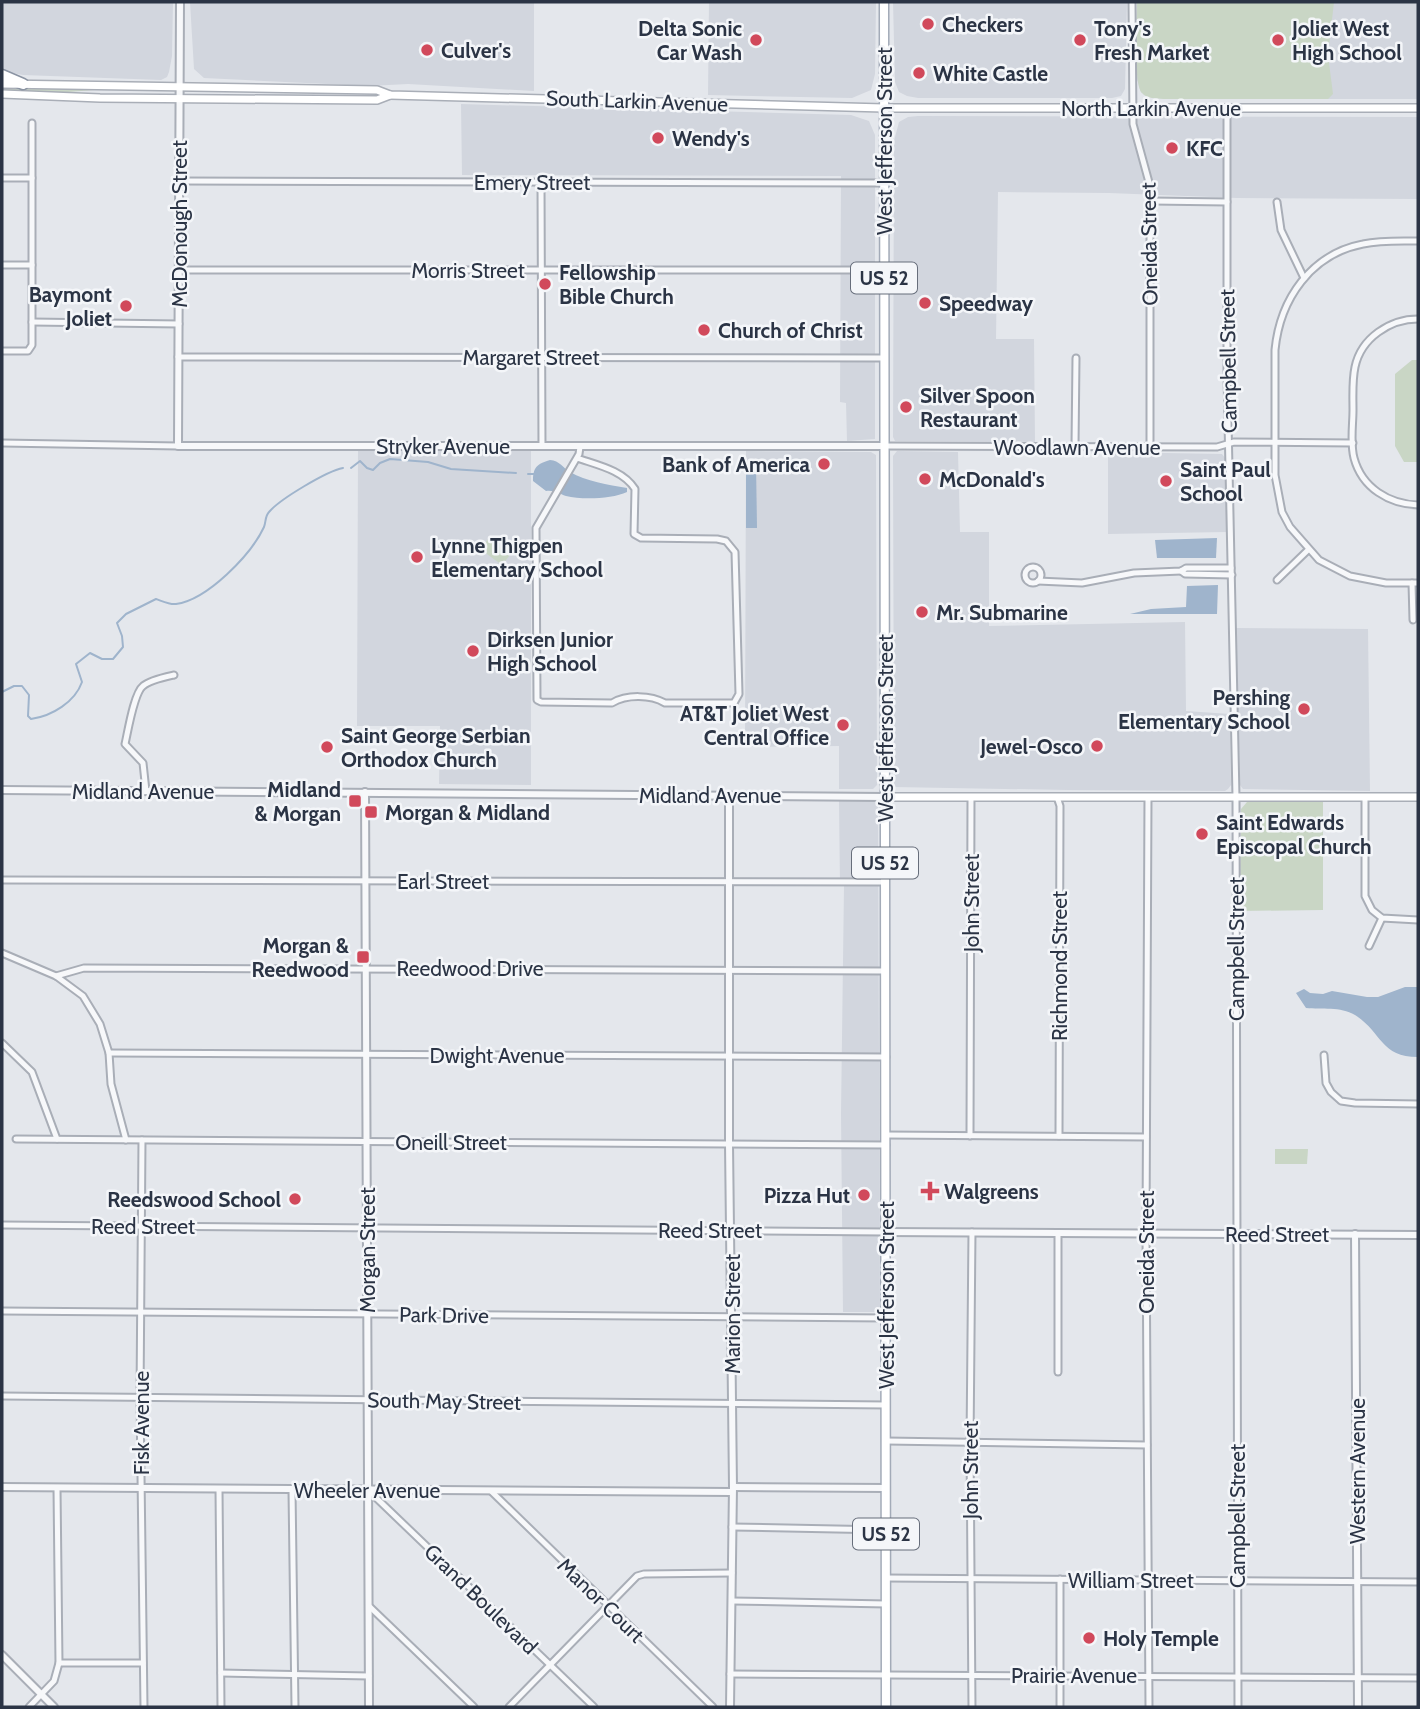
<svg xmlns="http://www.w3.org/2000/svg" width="1420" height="1709" font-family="Cabin,sans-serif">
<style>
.built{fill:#d2d6de}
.green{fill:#c9d6c5}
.water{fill:#9fb4cc}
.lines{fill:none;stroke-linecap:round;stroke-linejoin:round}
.stream{stroke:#9fb4cc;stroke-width:2}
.minor-casing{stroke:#a9aeb7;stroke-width:9}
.tertiary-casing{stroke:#a9aeb7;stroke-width:10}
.secondary-casing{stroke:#a9aeb7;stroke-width:10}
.primary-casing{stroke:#a3abb8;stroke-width:11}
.motorway-casing{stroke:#8b94a3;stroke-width:13}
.minor{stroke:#f7f8fa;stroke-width:5}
.tertiary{stroke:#f7f8fa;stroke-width:6}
.secondary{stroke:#fff;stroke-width:7}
.primary{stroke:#fff;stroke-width:8}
.motorway{stroke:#fff;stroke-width:10}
.poi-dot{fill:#d1495b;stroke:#f4f6f9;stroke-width:2.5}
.labels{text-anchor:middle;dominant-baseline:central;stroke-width:5;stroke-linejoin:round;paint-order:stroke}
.shield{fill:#f4f6f9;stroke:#676e7b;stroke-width:2}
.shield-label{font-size:19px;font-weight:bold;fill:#2b3445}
.poi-label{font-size:21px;font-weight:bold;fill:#2b3445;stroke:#f4f6f9;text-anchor:start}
.street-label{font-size:21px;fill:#2b3445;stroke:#f4f6f9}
</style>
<rect width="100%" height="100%" fill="#e4e7ec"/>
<g class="built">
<path d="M 2,2 L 173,2 L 172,56 L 169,72 L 167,77 L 161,80 L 23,75 L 2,71 Z"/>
<path d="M 190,2 L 534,2 L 534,91 L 408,84 L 369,86 L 204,78 L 194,69 Z"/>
<path d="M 709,2 L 876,2 L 875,74 L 871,90 L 852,98 L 708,95 Z"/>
<path d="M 893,2 L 1127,2 L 1125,89 L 1121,96 L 1112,98 L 918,98 L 907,96 L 899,92 L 895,82 Z"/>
<path d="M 1137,2 L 1418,2 L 1418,99 L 1164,99 L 1146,96 L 1141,92 L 1137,79 Z"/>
<path d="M 461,104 L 851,115 L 869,121 L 875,135 L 875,439 L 847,441 L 846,403 L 840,402 L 841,176 L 462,175 Z"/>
<path d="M 918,116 L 1418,117 L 1418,199 L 1237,198 L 1109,193 L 998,192 L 996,339 L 1034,339 L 1035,442 L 895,441 L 893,437 L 894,141 L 899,122 L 908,117 Z"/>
<path d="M 358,450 L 531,451 L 531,785 L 439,784 L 440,726 L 357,726 Z"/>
<path d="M 746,451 L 871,452 L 876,455 L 877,785 L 873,789 L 839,789 L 839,746 L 745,747 Z"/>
<path d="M 897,451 L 958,452 L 960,532 L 989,532 L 989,626 L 1185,622 L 1186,711 L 1230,714 L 1231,785 L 1228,789 L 1225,791 L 1068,790 L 894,787 L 893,456 Z"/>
<path d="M 1108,452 L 1222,454 L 1225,458 L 1227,532 L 1108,534 Z"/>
<path d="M 1236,628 L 1368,629 L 1370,791 L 1243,789 L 1240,785 Z"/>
<path d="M 875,800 L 878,805 L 880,1312 L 843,1312 L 841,1114 L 844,886 L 840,886 L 839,801 Z"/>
</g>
<g class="green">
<path d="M 1137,2 L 1334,2 L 1328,55 L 1333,94 L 1328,99 L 1164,99 C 1156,98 1147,99 1142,93 C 1133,84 1137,18 1137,2 Z"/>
<path d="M 2,87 L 94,88 L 94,90 L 56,93 L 2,90 Z"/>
<path d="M 1412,360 L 1418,360 L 1418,462 L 1404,462 L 1395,446 L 1395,374 Z"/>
<path d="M 489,538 L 510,555 L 502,565 L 480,549 Z"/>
<rect x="747" y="710" width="21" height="9"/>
<path d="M 1247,802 L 1323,802 L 1323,910 L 1240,911 L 1241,809 Z"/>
<path d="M 1275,1149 L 1308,1149 L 1307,1164 L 1275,1164 Z"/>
</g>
<g class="water">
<path d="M 550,460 C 560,461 562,467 570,472 C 586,481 608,485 627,488 L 627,492 C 612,499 582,500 566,496 C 559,494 555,490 546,491 L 533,481 C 533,467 537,464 550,460 Z"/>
<path d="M 746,463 L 756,464 L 757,528 L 746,528 Z"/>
<path d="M 1217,538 L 1216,558 L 1157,558 L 1155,540 Z"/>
<path d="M 1218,585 L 1217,614 L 1130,614 L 1151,609 L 1186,607 L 1187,586 Z"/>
<path d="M 1405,987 L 1418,987 L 1418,1057 C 1380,1057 1382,1032 1355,1015 C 1340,1006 1322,1010 1306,1008 L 1296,993 L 1304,989 L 1310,993 L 1323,994 L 1332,991 L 1367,997 L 1378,997 Z"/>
</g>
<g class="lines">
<g class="stream">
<path d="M 351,468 L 360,461 L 367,468 L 373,470 L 380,463 L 390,459 L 428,462 L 451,469 L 516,473"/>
<path d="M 528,474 L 534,474"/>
<path d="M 2,692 L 14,686 L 22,686 L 29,695 L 28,716 L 31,719 C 52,716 75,702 82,682 L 76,664 L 90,653 L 102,659 L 113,659 L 123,647 L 122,636 L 117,623 L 126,614 L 156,599 C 162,601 170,605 176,604 C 207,600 251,555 264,527 C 266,522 265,516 269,512 C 280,499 327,471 343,468"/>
</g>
<g class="minor-casing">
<g id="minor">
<path d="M 1132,2 L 1133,124 L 1150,186 L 1150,447"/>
<path d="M 1227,108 L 1227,375 L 1236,797 L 1238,1707"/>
<path d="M 2,178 L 32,178"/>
<path d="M 180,181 L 884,183"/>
<path d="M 541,182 L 542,446"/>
<path d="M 1151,201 L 1227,202"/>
<path d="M 1277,202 L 1281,230 L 1304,278"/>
<path d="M 1418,241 C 1400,241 1381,240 1363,244 C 1311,254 1280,299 1275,350 L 1275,475 L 1282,512 L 1290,527 L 1319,560 L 1350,576 L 1386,583 L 1418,583"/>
<path d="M 2,265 L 32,265"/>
<path d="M 179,270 L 884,270"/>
<path d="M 1418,319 C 1390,319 1361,338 1355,367 C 1352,381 1353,396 1353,410 C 1353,425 1350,443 1354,458 C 1362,488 1389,504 1418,505"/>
<path d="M 32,322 L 179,324"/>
<path d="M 2,351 L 28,351 L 32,345 L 32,123"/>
<path d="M 178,357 L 884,358"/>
<path d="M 2,443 L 178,446"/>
<path d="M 884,446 L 1217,447 L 1234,442 L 1353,443"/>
<path d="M 1075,446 L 1076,358"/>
<path d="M 577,458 C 597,465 623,470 635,489 L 634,534 L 641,538 L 717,539 L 726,541 L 735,552 L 739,694 L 734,703 L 665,703 C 651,695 627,694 612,703 L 541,702 L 537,700 L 536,528 L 579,454 L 580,447"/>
<circle cx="1033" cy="575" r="8"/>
<path d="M 1181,571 L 1185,574 L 1232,575"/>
<path d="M 1277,580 L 1308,550"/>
<path d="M 1038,581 L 1082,583 L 1134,573 L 1181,571 L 1186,568 L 1231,568"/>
<path d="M 1412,583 L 1413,620"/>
<path d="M 146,791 L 143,763 L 125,744 C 128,731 134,693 143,686 C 150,680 165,677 174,675"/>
<path d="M 1057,797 L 1060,806 L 1059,1136"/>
<path d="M 1148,797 L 1146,1233 L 1149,1707"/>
<path d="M 1365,797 L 1365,896 L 1372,910 L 1382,918 L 1418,920"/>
<path d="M 2,880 L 885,882"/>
<path d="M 1369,946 L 1382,918"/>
<path d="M 2,953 L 56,976 L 83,996 L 100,1024 L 109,1053 L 111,1084 L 126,1140"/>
<path d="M 56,976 L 84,968 L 885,971"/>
<path d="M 2,1043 L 32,1072 L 57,1139"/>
<path d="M 109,1053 L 886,1057"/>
<path d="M 1324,1055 L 1326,1083 L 1331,1092 L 1341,1101 L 1355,1103 L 1418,1104"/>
<path d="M 886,1135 L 1146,1137"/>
<path d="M 970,1136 L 971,797"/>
<path d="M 16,1139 L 886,1145"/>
<path d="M 142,1140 L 140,1398 L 144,1707"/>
<path d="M 2,1225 L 886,1232"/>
<path d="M 972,1232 L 970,1443 L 972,1707"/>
<path d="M 2,1311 L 886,1318"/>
<path d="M 1058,1372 L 1058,1233"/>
<path d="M 2,1396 L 886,1405"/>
<path d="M 886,1441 L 1147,1445"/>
<path d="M 219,1489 L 221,1707"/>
<path d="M 292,1490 L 295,1707"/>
<path d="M 368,1490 L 594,1707"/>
<path d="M 491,1491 L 713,1707"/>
<path d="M 732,1527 L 886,1530"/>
<path d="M 886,1578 L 1418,1582"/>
<path d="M 732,1601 L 886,1604"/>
<path d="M 369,1606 L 474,1707"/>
<path d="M 59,1663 L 143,1663"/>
<path d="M 221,1673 L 369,1676"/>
<path d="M 730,1674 L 1418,1678"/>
<path d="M 29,1707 L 54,1681 L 59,1663 L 57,1488"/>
<path d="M 509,1707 L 637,1576 L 644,1574 L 732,1573"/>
<path d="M 1060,1707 L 1060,1579"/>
</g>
</g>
<g class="tertiary-casing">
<g id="tertiary">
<path d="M 180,2 L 178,446 L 884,446"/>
<path d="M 2,790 L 885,797"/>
<path d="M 365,792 L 369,1707"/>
<path d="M 729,796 L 729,1144 L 733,1487 L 730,1707"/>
<path d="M 886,1232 L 1418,1235"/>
<path d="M 1355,1234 L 1358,1707"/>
<path d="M 2,1487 L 732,1492"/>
<path d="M 733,1487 L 886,1488"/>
<path d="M 2,1655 L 54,1707"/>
</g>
</g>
<g class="secondary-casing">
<g id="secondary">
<path d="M 2,84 L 377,90 L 390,95 L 884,108 L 1418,108"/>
<path d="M 2,94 L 100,98 L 377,100 L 390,95"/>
<path d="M 885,797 L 1418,797"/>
</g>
</g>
<g class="primary-casing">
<path id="primary" d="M 884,2 L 886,1707"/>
</g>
<g class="motorway-casing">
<path id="motorway" d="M 2,75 L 23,84"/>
</g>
<use href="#minor" class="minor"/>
<use href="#tertiary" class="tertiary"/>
<use href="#secondary" class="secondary"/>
<use href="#primary" class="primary"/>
<use href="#motorway" class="motorway"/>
</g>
<g class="poi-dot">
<circle cx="928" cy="24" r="7"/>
<circle cx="756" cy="40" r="7"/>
<circle cx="1080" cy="40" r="7"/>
<circle cx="1278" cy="40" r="7"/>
<circle cx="427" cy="50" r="7"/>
<circle cx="919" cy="73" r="7"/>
<circle cx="658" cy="138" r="7"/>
<circle cx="1172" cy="148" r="7"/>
<circle cx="545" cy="284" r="7"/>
<circle cx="925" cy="303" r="7"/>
<circle cx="126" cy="306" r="7"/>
<circle cx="704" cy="330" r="7"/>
<circle cx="906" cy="407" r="7"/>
<circle cx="824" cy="464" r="7"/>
<circle cx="925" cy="479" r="7"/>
<circle cx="1166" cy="481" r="7"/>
<circle cx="417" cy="557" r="7"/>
<circle cx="922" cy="612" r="7"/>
<circle cx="473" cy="651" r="7"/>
<circle cx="1304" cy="709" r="7"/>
<circle cx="843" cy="725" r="7"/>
<circle cx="1097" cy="746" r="7"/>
<circle cx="327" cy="747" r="7"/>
<rect x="348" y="794" width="14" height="14" rx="3.5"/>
<rect x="364" y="805" width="14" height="14" rx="3.5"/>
<circle cx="1202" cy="834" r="7"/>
<rect x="356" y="950" width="14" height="14" rx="3.5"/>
<path d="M926.5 1180.5h7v7h7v7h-7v7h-7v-7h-7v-7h7z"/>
<circle cx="864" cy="1195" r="7"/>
<circle cx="295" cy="1199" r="7"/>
<circle cx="1089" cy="1638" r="7"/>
</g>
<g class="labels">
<g class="shield">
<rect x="851" y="262.5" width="66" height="31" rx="5"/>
<rect x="852" y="847.5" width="66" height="31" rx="5"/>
<rect x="853" y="1518.5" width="66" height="31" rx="5"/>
</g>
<g class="shield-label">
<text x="884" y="278">US 52</text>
<text x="885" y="863">US 52</text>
<text x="886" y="1534">US 52</text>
</g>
<g class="poi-label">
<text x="942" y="24">Checkers</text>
<text x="742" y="28" text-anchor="end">Delta Sonic<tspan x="742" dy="24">Car Wash</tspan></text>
<text x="1094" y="28">Tony's<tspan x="1094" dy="24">Fresh Market</tspan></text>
<text x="1292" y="28">Joliet West<tspan x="1292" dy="24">High School</tspan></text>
<text x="441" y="50">Culver's</text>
<text x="933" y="73">White Castle</text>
<text x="672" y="138">Wendy's</text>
<text x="1186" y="148">KFC</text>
<text x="559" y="272">Fellowship<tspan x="559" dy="24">Bible Church</tspan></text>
<text x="112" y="294" text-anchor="end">Baymont<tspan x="112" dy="24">Joliet</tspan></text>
<text x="939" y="303">Speedway</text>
<text x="718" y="330">Church of Christ</text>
<text x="920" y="395">Silver Spoon<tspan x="920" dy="24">Restaurant</tspan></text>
<text x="810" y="464" text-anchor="end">Bank of America</text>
<text x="1180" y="469">Saint Paul<tspan x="1180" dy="24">School</tspan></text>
<text x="939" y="479">McDonald's</text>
<text x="431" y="545">Lynne Thigpen<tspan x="431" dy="24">Elementary School</tspan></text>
<text x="936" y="612">Mr. Submarine</text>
<text x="487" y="639">Dirksen Junior<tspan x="487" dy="24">High School</tspan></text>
<text x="1290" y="697" text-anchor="end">Pershing<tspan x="1290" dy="24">Elementary School</tspan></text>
<text x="829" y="713" text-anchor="end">AT&amp;T Joliet West<tspan x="829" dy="24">Central Office</tspan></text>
<text x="341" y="735">Saint George Serbian<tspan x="341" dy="24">Orthodox Church</tspan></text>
<text x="1083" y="746" text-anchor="end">Jewel-Osco</text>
<text x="341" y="789" text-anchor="end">Midland<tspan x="341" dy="24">&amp; Morgan</tspan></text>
<text x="385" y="812">Morgan &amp; Midland</text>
<text x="1216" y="822">Saint Edwards<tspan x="1216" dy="24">Episcopal Church</tspan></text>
<text x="349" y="945" text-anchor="end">Morgan &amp;<tspan x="349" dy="24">Reedwood</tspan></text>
<text x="944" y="1191">Walgreens</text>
<text x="850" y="1195" text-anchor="end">Pizza Hut</text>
<text x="281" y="1199" text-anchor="end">Reedswood School</text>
<text x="1103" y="1638">Holy Temple</text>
</g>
<g class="street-label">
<text transform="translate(637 101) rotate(2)">South Larkin Avenue</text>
<text x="1151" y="108">North Larkin Avenue</text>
<text transform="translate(884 141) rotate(-90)">West Jefferson Street</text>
<text x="532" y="182">Emery Street</text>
<text transform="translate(179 224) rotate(-90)">McDonough Street</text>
<text transform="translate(1149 244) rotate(-91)">Oneida Street</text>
<text x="468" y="270">Morris Street</text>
<text x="531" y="357">Margaret Street</text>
<text transform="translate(1228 361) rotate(-91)">Campbell Street</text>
<text x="443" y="446">Stryker Avenue</text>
<text x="1077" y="447">Woodlawn Avenue</text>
<text transform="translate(885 728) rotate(-90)">West Jefferson Street</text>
<text x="143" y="791">Midland Avenue</text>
<text x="710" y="795">Midland Avenue</text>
<text x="443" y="881">Earl Street</text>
<text transform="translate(971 903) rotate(-90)">John Street</text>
<text transform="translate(1236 949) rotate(-90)">Campbell Street</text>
<text transform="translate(1059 966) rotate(-90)">Richmond Street</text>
<text x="470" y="968">Reedwood Drive</text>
<text x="497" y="1055">Dwight Avenue</text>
<text x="451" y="1142">Oneill Street</text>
<text x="143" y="1226">Reed Street</text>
<text x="710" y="1230">Reed Street</text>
<text x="1277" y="1234">Reed Street</text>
<text transform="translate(367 1250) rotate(-90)">Morgan Street</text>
<text transform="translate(1146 1252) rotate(-90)">Oneida Street</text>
<text transform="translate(886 1295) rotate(-90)">West Jefferson Street</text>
<text transform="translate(732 1314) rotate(-90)">Marion Street</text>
<text transform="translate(444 1315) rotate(1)">Park Drive</text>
<text transform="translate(444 1401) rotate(1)">South May Street</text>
<text transform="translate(141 1423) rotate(-90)">Fisk Avenue</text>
<text transform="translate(970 1470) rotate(-90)">John Street</text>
<text transform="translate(1357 1471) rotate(-90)">Western Avenue</text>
<text x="367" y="1490">Wheeler Avenue</text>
<text transform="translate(1237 1516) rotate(-90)">Campbell Street</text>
<text x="1131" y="1580">William Street</text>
<text transform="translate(481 1599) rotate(44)">Grand Boulevard</text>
<text transform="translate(601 1600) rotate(44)">Manor Court</text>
<text x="1074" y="1675">Prairie Avenue</text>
</g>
</g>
<rect width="1420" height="1709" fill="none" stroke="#2b3445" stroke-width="7"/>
</svg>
